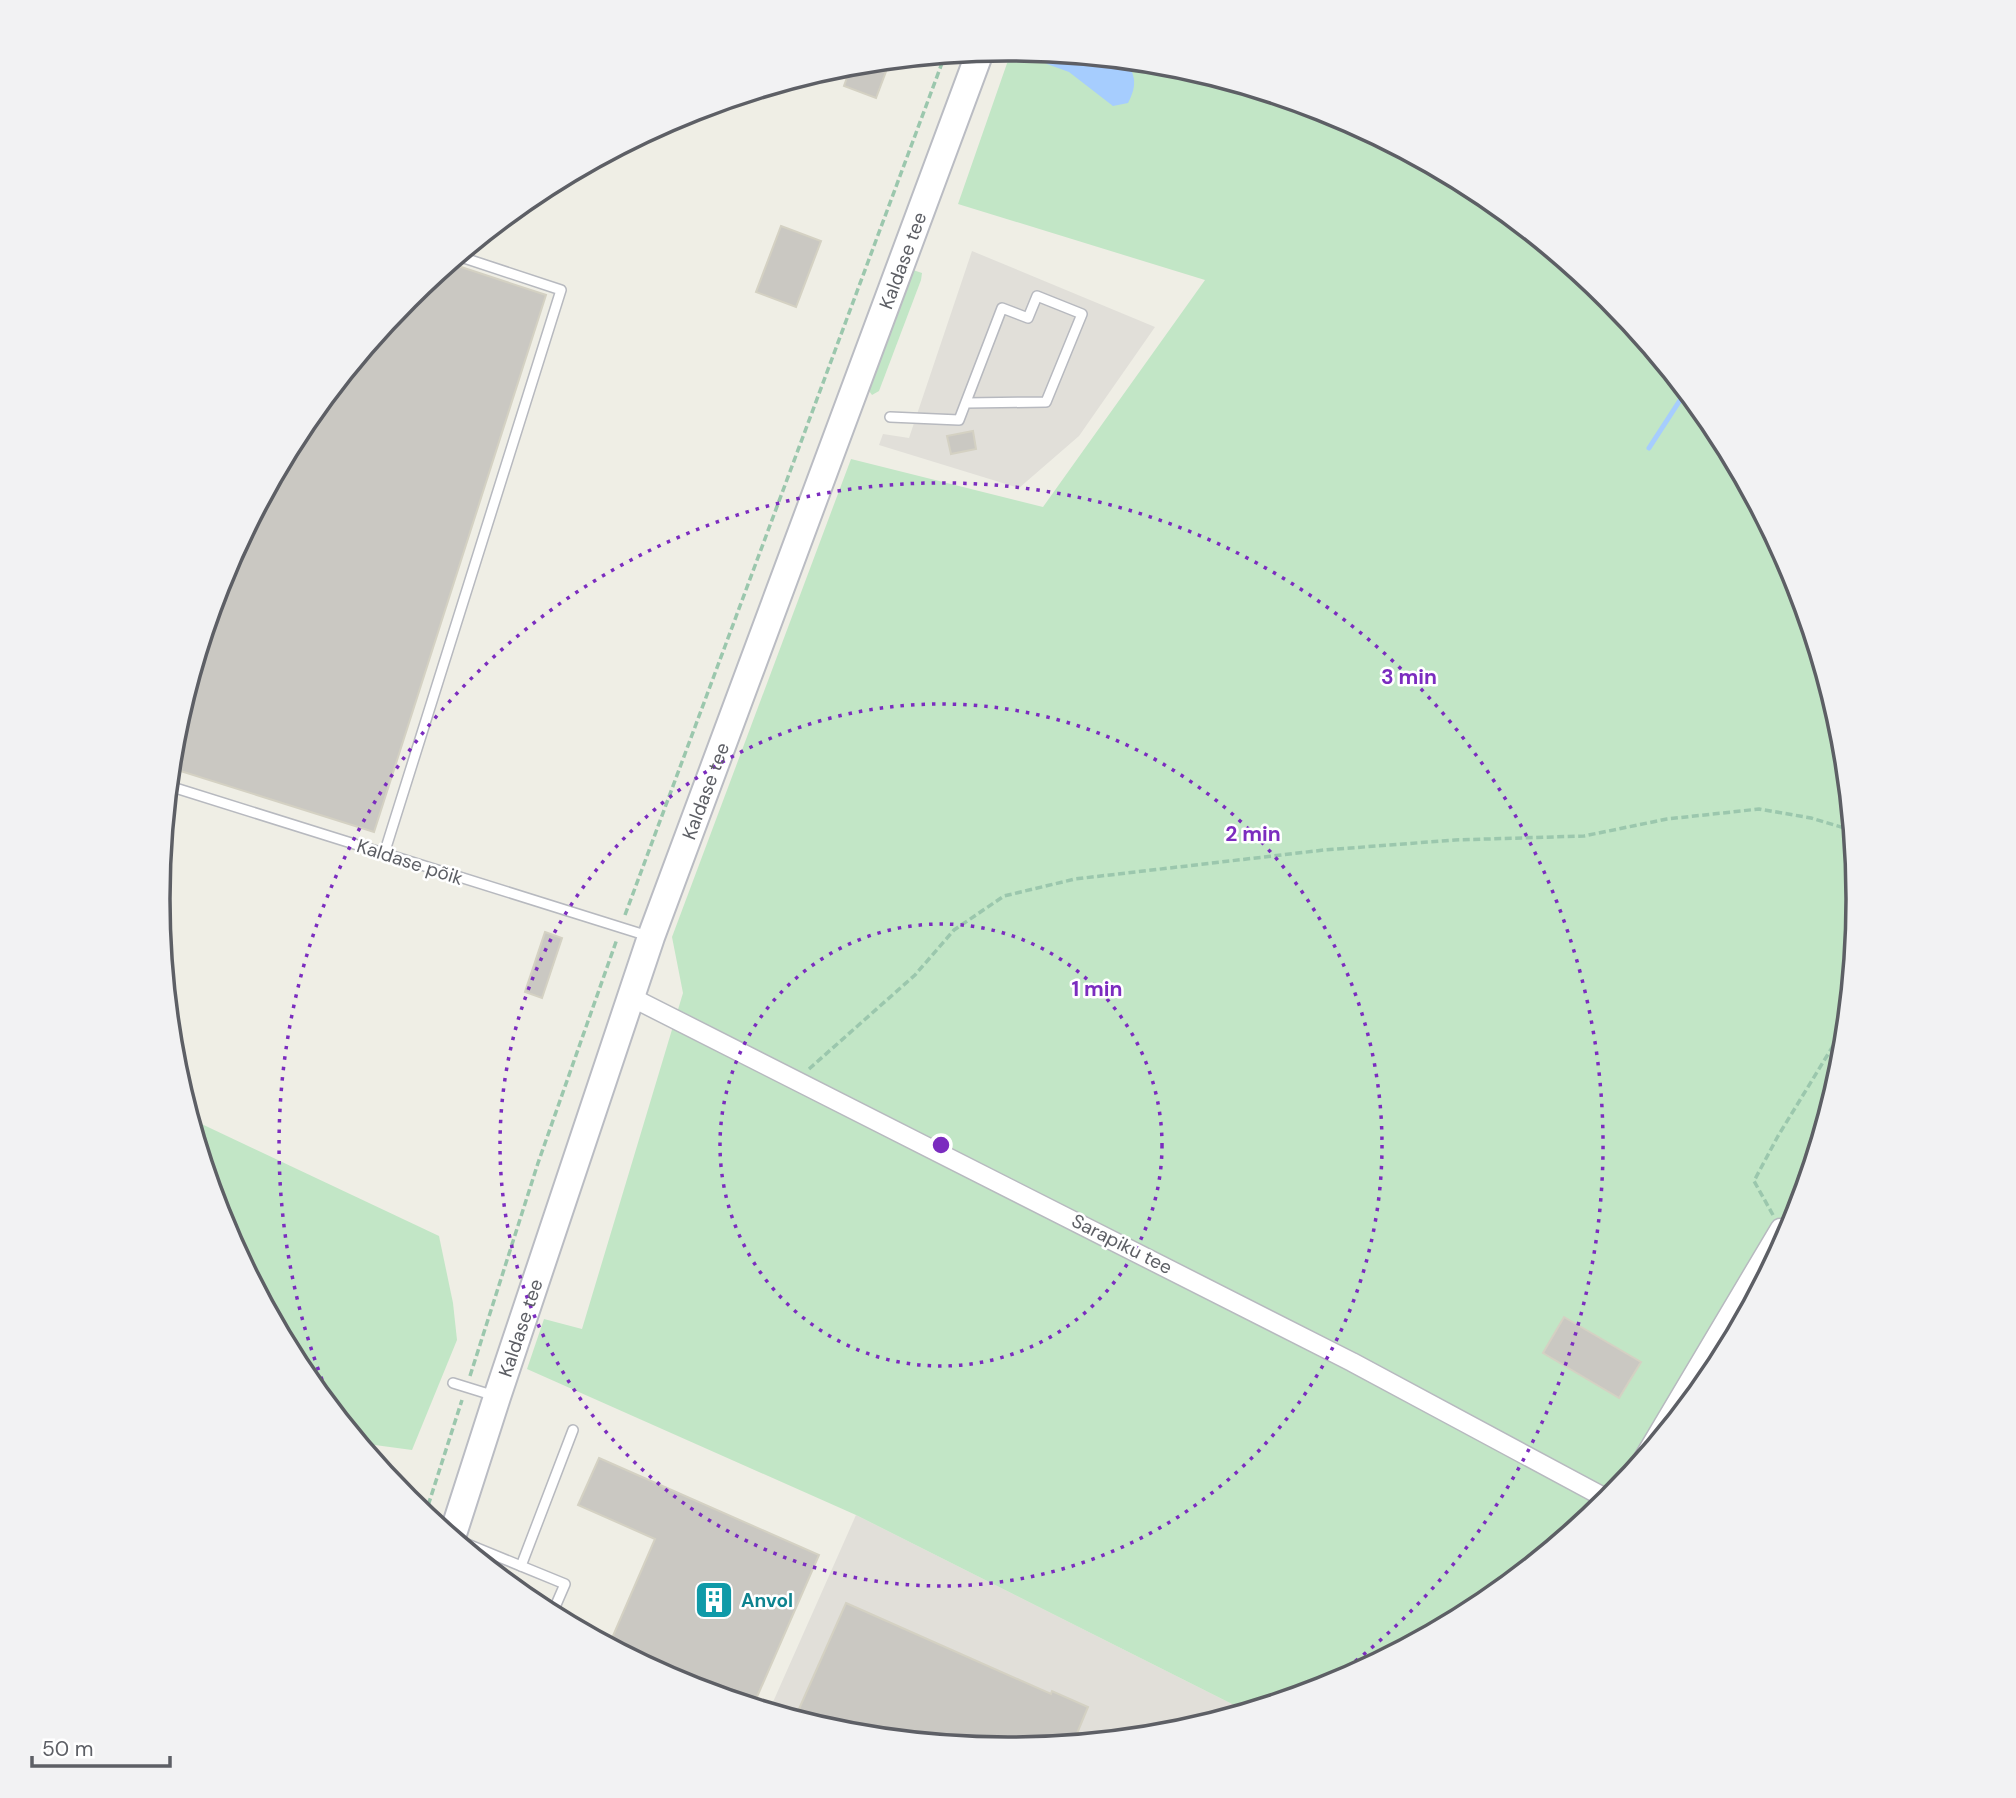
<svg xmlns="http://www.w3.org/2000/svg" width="2016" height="1798" font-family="'DM Sans',sans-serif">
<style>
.industrial{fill:#e1dfd9}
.green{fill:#c2e6c6}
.water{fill:#a6cdfe}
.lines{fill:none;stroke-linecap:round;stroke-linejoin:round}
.stream{stroke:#a6cdfe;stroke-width:5}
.building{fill:#cac8c2;stroke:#d4d1c3;stroke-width:2}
.lane-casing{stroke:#b7b9bf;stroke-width:12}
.street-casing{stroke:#b7b9bf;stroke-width:21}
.secondary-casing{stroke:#babcc3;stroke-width:30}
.path{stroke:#9bc7ad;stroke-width:3.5;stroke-dasharray:7 3.5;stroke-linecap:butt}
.lane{stroke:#fff;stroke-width:9}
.street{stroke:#fff;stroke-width:18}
.secondary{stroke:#fff;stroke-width:26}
.ring{fill:none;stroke:#7b2cbf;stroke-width:3.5;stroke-dasharray:3.5 7}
.labels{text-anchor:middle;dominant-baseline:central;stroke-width:5;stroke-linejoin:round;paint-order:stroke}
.street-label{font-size:19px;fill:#5d5f65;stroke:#fff}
.culture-label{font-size:19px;font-weight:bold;fill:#0d838f;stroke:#fff;text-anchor:start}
.rim{fill:none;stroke:#5d5f65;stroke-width:3.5}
.centre{fill:#7b2cbf;stroke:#fff;stroke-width:3.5}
.ring-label{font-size:21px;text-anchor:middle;font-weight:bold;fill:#7b2cbf;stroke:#fff;stroke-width:5;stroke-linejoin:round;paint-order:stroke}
</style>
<rect width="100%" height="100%" fill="#efeee5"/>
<g class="industrial">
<path d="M 972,251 L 1155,327 L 1079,436 L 1019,488 L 879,445 L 883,434 L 909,438 Z"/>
<path d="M 856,1515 L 1232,1704 L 1249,1710 L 1173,1733 L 1008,1749 L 842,1733 L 769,1711 Z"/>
</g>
<g class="green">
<path d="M 1012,49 L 1174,65 L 1334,114 L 1481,192 L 1609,298 L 1715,427 L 1793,574 L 1842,734 L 1858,899 L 1842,1065 L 1793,1225 L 1715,1372 L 1609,1500 L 1480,1606 L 1333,1684 L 1249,1710 L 1232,1704 L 856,1515 L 527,1369 L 544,1319 L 582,1329 L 683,993 L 672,937 L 851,459 L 1043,507 L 1205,280 L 958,204 Z"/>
<path d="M 913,270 L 922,273 L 921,280 L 879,391 L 872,395 L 867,388 Z"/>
<path d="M 191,1119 L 439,1236 L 453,1303 L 457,1340 L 412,1450 L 360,1443 L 301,1371 L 223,1224 Z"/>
</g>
<path class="water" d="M 1039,52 L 1126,61 C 1136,76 1137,86 1128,103 L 1113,106 L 1069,72 L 1047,64 L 1038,55 Z"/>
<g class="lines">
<path class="stream" d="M 1649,448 L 1686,391"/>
</g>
<g class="building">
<path d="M 890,61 L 876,98 L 844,86 L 852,64 Z"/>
<path d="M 781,226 L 821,241 L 796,307 L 756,292 Z"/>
<path d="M 449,263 L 546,295 L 374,832 L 171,768 L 174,733 L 223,573 L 290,448 L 296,450 L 306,421 L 407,298 Z"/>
<path d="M 973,431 L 976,449 L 951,454 L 947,436 Z"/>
<path d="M 545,932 L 562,938 L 542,998 L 525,992 Z"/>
<path d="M 1564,1317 L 1641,1362 L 1619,1398 L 1543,1353 Z"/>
<path d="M 599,1458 L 819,1555 L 753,1706 L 682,1684 L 609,1645 L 655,1539 L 578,1505 Z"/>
<path d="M 846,1603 L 1051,1694 L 1052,1691 L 1088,1707 L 1073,1743 L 1008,1749 L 842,1733 L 795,1718 Z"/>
</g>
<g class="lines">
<g class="lane-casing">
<g id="lane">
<path d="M 890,417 L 959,420 L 1002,308 L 1028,318 L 1037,296 L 1082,314 L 1046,402 L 966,403"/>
<path d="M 169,786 L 648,936"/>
<path d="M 384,854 L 561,290 L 458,256"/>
<path d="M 453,1383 L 495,1396"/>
<path d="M 455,1539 L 565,1584 L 552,1614"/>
<path d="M 521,1566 L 573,1430"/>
</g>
</g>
<g class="street-casing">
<g id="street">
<path d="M 631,997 L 1352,1362 L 1609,1500"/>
<path d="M 1642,1460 L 1780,1228"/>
</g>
</g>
<g class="secondary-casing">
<g id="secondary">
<path id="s1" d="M 452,1537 L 497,1397 L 651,937 L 980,52"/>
</g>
</g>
<g class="path">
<path d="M 625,915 L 945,55"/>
<path d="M 809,1069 L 915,975 L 954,930 L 1004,896 L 1075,879 L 1324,850 L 1455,840 L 1584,836 L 1667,819 L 1759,809 L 1811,818 L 1851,830"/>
<path d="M 1773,1215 L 1754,1181 L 1778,1136 L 1833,1046 L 1845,1035"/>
<path d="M 470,1376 L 538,1163 L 617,939"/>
<path d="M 425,1515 L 462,1400"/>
</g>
<use href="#lane" class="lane"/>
<use href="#street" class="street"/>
<use href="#secondary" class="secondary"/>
</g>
<g class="ring">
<circle cx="941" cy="1145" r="221"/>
<circle cx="941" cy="1145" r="441"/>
<path d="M334 1409A662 662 0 1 1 1321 1687"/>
</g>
<defs>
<g id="building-square" transform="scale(2.0125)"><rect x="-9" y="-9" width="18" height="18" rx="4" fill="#0f9aa8" stroke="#fff"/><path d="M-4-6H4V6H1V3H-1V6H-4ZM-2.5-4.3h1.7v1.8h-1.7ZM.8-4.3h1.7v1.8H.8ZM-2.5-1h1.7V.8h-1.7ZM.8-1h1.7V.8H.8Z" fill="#fff"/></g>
</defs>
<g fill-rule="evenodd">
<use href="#building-square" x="714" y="1600"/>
</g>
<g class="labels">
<g class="street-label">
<text stroke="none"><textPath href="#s1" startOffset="1354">Kaldase tee</textPath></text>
<text stroke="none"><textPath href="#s1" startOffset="788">Kaldase tee</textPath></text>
<text transform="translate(410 862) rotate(18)">Kaldase põik</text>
<text transform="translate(1122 1244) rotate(27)">Sarapiku tee</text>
<text stroke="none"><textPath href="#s1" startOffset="220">Kaldase tee</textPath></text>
</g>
<g class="culture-label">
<text x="741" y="1600">Anvol</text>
</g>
</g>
<path d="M0 0H2016V1798H0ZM170 899a838 838 0 1 1 1676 0a838 838 0 1 1-1676 0Z" fill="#f2f2f3" fill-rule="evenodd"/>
<path class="rim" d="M170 899a838 838 0 1 1 1676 0a838 838 0 1 1-1676 0Z"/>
<circle cx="941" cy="1145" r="10" class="centre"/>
<g class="ring-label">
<text x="1409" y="684">3 min</text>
<text x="1253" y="841">2 min</text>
<text x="1097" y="996">1 min</text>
</g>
<path d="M32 1756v10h138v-10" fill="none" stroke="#5d5f65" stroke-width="3.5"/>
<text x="42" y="1756" font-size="21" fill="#5d5f65" stroke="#ffffff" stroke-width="5" paint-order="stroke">50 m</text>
</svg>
